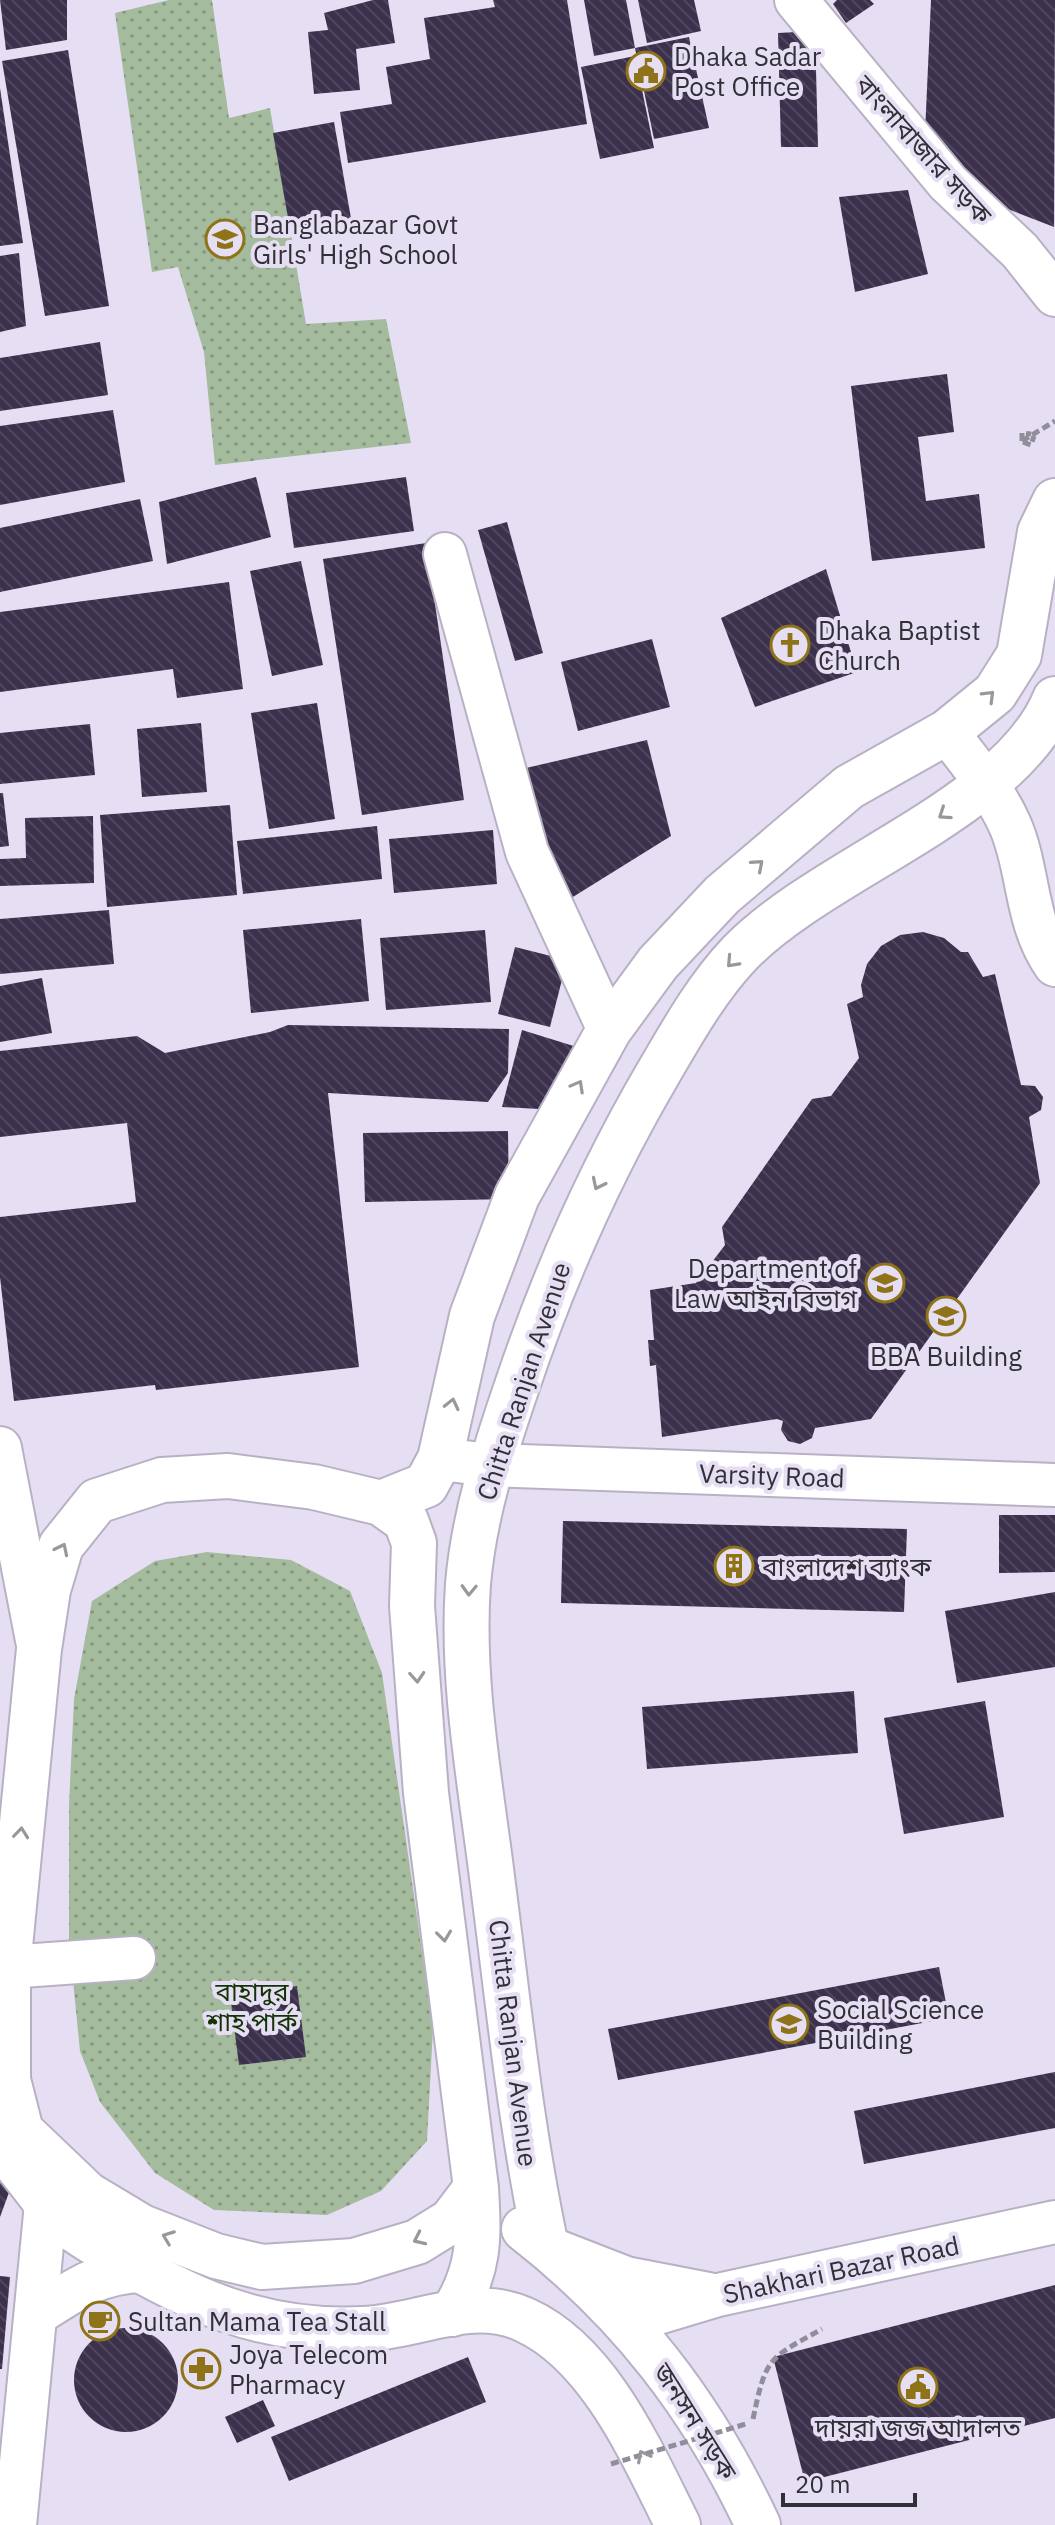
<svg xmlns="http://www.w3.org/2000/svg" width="1055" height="2525" font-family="'IBM Plex Sans','Noto Sans Bengali',sans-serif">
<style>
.park{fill:url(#park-dots)}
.building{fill:url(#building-back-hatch)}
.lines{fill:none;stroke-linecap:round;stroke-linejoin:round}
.minor-casing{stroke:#b8b1c4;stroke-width:46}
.major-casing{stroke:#b8b1c4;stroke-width:48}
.path{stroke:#928d9b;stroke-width:5;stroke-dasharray:8 4;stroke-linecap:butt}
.minor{stroke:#fff;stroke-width:42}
.major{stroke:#fff;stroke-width:44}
.path-bridge{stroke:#928d9b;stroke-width:5;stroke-dasharray:8 4;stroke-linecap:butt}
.oneway{stroke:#98979b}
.labels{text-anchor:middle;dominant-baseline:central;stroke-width:8;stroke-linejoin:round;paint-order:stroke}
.poi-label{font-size:26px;fill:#322f37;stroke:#e6dff3;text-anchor:start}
.street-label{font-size:26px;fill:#322f37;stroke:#e6dff3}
.park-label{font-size:26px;fill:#133307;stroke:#e6dff3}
</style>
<defs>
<pattern id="park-dots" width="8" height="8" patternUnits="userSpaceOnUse" patternTransform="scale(2)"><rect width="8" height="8" fill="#a4bb9d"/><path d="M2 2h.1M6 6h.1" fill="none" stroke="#869881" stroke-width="1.8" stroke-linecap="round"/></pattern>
<pattern id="building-back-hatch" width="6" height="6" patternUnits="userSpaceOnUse" patternTransform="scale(2)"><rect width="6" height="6" fill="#3c314c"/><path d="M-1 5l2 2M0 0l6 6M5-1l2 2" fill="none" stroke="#50475e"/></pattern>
</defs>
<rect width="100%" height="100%" fill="#e6dff3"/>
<g class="park">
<path d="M 169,0 L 212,0 L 229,118 L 270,108 L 306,324 L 386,319 L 411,443 L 215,465 L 204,352 L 178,267 L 152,272 L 115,13 Z"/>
<path d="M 207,1552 L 291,1560 L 350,1591 L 382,1673 L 433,2028 L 427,2141 L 381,2191 L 327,2215 L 214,2210 L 155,2173 L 100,2102 L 80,2051 L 69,1940 L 69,1805 L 74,1699 L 92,1601 L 155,1561 Z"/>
</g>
<g class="building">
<path d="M 0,0 L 67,0 L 67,40 L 6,50 Z"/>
<path d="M 373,0 L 388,0 L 395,43 L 356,49 L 360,90 L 314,94 L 308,32 L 328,30 L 324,13 Z"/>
<path d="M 493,0 L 567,0 L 587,124 L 348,163 L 340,112 L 392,104 L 386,67 L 430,59 L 424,18 L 495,7 Z"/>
<path d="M 584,0 L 626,0 L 635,48 L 689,37 L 709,128 L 654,139 L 635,48 L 594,56 Z"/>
<path d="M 638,0 L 694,0 L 701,31 L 647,43 Z"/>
<path d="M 837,0 L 870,0 L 874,4 L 846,23 L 833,4 Z"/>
<path d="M 931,0 L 1055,0 L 1054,227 L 990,202 L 925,133 Z"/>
<path d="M 815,31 L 818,147 L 781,147 L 778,33 Z"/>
<path d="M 68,50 L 109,306 L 45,316 L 2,61 Z"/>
<path d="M 635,56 L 654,148 L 600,159 L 581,67 Z"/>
<path d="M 0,88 L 23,243 L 0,246 Z"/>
<path d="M 334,122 L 352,224 L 291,235 L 273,133 Z"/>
<path d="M 908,190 L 928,274 L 855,292 L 839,197 Z"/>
<path d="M 19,253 L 26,326 L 0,332 L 0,256 Z"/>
<path d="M 100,342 L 108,395 L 0,411 L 0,358 Z"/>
<path d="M 947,374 L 954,432 L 918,437 L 926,501 L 979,494 L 985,548 L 872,561 L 851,386 Z"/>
<path d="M 113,410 L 125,482 L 0,505 L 0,426 Z"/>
<path d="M 256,477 L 271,537 L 167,564 L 159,502 Z"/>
<path d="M 406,477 L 414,531 L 294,548 L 286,493 Z"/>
<path d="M 140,499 L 153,561 L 0,592 L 0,528 Z"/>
<path d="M 507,522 L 543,653 L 515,661 L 478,530 Z"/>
<path d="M 426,543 L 464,800 L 362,815 L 323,559 Z"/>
<path d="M 301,561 L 323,665 L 272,676 L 250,571 Z"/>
<path d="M 826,569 L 857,672 L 755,707 L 721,618 Z"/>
<path d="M 229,582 L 243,689 L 177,698 L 173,669 L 0,692 L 0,612 Z"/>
<path d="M 652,639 L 670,707 L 578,731 L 561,662 Z"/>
<path d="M 317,703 L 335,819 L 269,829 L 251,713 Z"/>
<path d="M 201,723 L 207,792 L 142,797 L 137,729 Z"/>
<path d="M 90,724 L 95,775 L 0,784 L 0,733 Z"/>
<path d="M 647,740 L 671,836 L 560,905 L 526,768 Z"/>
<path d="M 0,793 L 3,793 L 9,846 L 0,847 Z"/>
<path d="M 230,805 L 237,895 L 107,907 L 100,815 Z"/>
<path d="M 93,816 L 94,883 L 0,886 L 0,859 L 26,858 L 25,818 Z"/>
<path d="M 377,826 L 382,879 L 243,894 L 237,841 Z"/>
<path d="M 493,830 L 497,884 L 394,893 L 389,839 Z"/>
<path d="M 109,910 L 114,964 L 0,974 L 0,919 Z"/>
<path d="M 361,919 L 369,1001 L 251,1013 L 243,930 Z"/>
<path d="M 485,930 L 491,1002 L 386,1010 L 380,938 Z"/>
<path d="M 923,932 L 944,938 L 961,952 L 968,952 L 983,977 L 995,974 L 1021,1085 L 1035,1086 L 1043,1097 L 1041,1110 L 1029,1117 L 1040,1183 L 871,1419 L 815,1428 L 812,1438 L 800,1444 L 788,1441 L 781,1430 L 783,1421 L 777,1419 L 662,1437 L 656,1365 L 650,1366 L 648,1340 L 654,1340 L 650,1290 L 696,1283 L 725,1245 L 722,1227 L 812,1099 L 831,1096 L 859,1058 L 847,1004 L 863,997 L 861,985 L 867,964 L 881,946 L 900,935 Z"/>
<path d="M 515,947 L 567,960 L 550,1027 L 498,1014 Z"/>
<path d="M 42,978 L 52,1033 L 0,1042 L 0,986 Z"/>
<path d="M 288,1025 L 509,1029 L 508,1073 L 488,1102 L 328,1093 L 359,1367 L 156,1390 L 155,1385 L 14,1401 L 0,1277 L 0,1217 L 136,1202 L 127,1123 L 0,1137 L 0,1051 L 137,1036 L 165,1053 L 270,1032 Z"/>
<path d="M 522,1030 L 580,1048 L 556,1110 L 502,1107 Z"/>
<path d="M 508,1131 L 509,1199 L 365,1202 L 363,1133 Z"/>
<path d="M 999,1515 L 1055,1515 L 1055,1572 L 999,1573 Z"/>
<path d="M 563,1521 L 907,1529 L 904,1612 L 561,1603 Z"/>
<path d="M 1055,1592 L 1055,1667 L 957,1683 L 945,1611 Z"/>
<path d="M 854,1691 L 858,1753 L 647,1769 L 642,1707 Z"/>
<path d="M 985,1701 L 1004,1817 L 904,1834 L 884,1718 Z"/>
<path d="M 939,1967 L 949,2018 L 618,2080 L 608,2029 Z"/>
<path d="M 297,1986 L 306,2057 L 239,2065 L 230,1995 Z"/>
<path d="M 1055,2072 L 1055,2128 L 864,2164 L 854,2111 Z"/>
<path d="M 0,2183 L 11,2187 L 0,2217 Z"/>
<path d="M 0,2276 L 10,2277 L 2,2369 L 0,2369 Z"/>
<path d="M 1055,2285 L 1055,2418 L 805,2482 L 773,2357 Z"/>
<circle cx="126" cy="2380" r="52"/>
<path d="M 468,2357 L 486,2402 L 289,2481 L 271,2437 Z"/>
<path d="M 263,2400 L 275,2426 L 237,2443 L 225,2417 Z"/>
</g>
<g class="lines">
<g class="minor-casing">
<g id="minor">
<path d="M 796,0 L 948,183 L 1020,251 L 1055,295"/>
<path d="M 445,554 L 527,852 L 609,1030"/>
<path d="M 947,732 C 969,761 995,791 1010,825 C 1030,871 1024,920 1055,965"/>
<path d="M 0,1448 L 37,1640"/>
<path d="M 440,1459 L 490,1465 L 1055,1485"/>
<path d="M 8,1967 L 134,1958"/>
<path d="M 0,2145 L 46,2204 L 15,2525"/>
<path d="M 554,2250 L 626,2278 L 709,2294"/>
<path d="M 37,2314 C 73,2291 96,2273 140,2271"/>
<path d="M 628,2322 L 718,2295 L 1055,2222"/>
</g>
</g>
<g class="major-casing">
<g id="major">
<path d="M 381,1503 L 426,1485 L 440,1459 L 472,1316 L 517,1196 L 609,1030 L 658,963 L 722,895 L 849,787 L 947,732 L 995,693 L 1019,655 L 1040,532 L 1055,501"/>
<path d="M 24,2141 C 29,2160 34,2187 46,2204 C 59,2222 89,2240 108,2251 C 191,2302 266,2334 364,2329 C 418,2327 472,2295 525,2320 C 600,2354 643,2456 678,2525"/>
<path d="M 524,2229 C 628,2310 702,2405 758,2525"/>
<path d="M 546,2246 C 520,2124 508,2000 492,1877 C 480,1781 461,1680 468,1584 C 474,1515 495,1450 517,1386 C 555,1273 600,1172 660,1070 C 684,1029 707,988 740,953 C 825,866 1010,809 1055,699"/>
<path d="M 452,2314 C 480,2270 479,2239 476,2188 L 426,1793 L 412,1606 L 414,1543 L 406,1521 L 381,1503 L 314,1487 L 228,1476 L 162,1480 L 97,1501 L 61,1546 L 48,1590 L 39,1649 L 8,1967 L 8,2080 L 21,2131 L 87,2194 L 142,2227 L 216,2256 L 262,2267 L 354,2261 L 417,2242 L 451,2221 L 476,2188"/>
</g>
</g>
<g class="path">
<path d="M 1022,441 L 1055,421"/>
<path d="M 1022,441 L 1022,433 L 1031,434"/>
<path d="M 1023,442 L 1031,445 L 1034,436"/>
<path d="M 753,2419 C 766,2357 768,2359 822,2329"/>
</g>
<use href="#minor" class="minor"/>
<use href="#major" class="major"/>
<path class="path-bridge" d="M 611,2464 L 746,2424"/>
</g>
<defs><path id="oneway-chevron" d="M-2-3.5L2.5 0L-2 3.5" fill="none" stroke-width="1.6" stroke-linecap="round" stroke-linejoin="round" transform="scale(2)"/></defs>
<g class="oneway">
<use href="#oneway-chevron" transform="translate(989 696) rotate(-45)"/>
<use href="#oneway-chevron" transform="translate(944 814) rotate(146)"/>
<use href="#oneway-chevron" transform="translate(758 865) rotate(-41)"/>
<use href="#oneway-chevron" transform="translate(732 962) rotate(133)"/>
<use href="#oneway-chevron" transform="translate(578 1086) rotate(-61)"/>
<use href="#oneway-chevron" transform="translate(598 1184) rotate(116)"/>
<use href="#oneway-chevron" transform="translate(452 1404) rotate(-77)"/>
<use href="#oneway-chevron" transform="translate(62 1549) rotate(-64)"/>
<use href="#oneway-chevron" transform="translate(469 1590) rotate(92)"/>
<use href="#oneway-chevron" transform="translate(417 1677) rotate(86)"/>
<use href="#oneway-chevron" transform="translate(21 1833) rotate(-84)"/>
<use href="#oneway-chevron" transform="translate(444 1936) rotate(83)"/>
<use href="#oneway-chevron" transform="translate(168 2237) rotate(-159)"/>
<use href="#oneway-chevron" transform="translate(419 2239) rotate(155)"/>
<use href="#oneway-chevron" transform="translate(643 2456) rotate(-118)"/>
</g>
<defs>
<g id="civic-ring" transform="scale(2)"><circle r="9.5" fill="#e6dff3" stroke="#8f7318" stroke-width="1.5"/><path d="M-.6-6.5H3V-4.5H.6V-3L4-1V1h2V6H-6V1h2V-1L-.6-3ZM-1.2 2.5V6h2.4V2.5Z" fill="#8f7318"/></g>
<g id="school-ring" transform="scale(2)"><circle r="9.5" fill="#e6dff3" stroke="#8f7318" stroke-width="1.5"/><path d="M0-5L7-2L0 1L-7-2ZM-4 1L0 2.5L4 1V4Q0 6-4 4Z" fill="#8f7318"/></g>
<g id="church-ring" transform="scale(2)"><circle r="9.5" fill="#e6dff3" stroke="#8f7318" stroke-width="1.5"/><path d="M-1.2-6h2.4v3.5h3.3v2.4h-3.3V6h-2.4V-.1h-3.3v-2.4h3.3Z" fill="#8f7318"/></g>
<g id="university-ring" transform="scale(2)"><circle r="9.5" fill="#e6dff3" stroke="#8f7318" stroke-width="1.5"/><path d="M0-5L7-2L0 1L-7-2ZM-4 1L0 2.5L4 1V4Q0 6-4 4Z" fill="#8f7318"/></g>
<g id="building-ring" transform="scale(2)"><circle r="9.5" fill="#e6dff3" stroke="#8f7318" stroke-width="1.5"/><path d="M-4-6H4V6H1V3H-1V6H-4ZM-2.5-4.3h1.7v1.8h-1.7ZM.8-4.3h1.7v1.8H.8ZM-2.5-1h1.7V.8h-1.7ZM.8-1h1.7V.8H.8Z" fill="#8f7318"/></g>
<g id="cafe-ring" transform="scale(2)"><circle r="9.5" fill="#e6dff3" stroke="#8f7318" stroke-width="1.5"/><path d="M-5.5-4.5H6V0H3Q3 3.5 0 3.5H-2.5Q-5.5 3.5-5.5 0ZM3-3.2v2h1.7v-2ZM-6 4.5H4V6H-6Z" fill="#8f7318"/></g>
<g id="pharmacy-ring" transform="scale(2)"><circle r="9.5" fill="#e6dff3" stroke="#8f7318" stroke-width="1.5"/><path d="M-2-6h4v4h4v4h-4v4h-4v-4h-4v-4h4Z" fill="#8f7318"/></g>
</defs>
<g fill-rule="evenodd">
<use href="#civic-ring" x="646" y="71"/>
<use href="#school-ring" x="225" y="239"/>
<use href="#church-ring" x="790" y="645"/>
<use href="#university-ring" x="885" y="1283"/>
<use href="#university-ring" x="946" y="1316"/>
<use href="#building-ring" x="734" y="1566"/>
<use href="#university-ring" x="789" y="2024"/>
<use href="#cafe-ring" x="100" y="2321"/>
<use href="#pharmacy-ring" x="201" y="2369"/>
<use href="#civic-ring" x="918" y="2387"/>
</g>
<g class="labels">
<g class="poi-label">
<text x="674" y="56">Dhaka Sadar<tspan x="674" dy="30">Post Office</tspan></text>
<text x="253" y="224">Banglabazar Govt<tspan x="253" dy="30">Girls' High School</tspan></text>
<text x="818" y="630">Dhaka Baptist<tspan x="818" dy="30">Church</tspan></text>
<text x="857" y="1268" text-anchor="end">Department of<tspan x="857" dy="30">Law আইন বিভাগ</tspan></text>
<text x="946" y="1356" text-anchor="middle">BBA Building</text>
<text x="762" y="1566">বাংলাদেশ ব্যাংক</text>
<text x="817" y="2009">Social Science<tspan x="817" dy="30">Building</tspan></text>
<text x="128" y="2321">Sultan Mama Tea Stall</text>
<text x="229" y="2354">Joya Telecom<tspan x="229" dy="30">Pharmacy</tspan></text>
<text x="918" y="2427" text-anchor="middle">দায়রা জজ আদালত</text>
</g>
<g class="street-label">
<text transform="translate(924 149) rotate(48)">বাংলাবাজার সড়ক</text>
<text transform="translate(523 1381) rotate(-72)">Chitta Ranjan Avenue</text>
<text transform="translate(772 1475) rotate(2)">Varsity Road</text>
<text transform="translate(514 2043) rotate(83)">Chitta Ranjan Avenue</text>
<text transform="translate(841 2269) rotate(-12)">Shakhari Bazar Road</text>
<text transform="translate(696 2421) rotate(58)">জনসন সড়ক</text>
</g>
<g class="park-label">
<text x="252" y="1991">বাহাদুর<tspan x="252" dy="30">শাহ পার্ক</tspan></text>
</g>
</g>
<path d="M783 2493v12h132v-12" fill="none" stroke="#322f37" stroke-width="4"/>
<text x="795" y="2493" font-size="24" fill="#322f37" stroke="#e6dff3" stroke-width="6" paint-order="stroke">20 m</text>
</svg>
